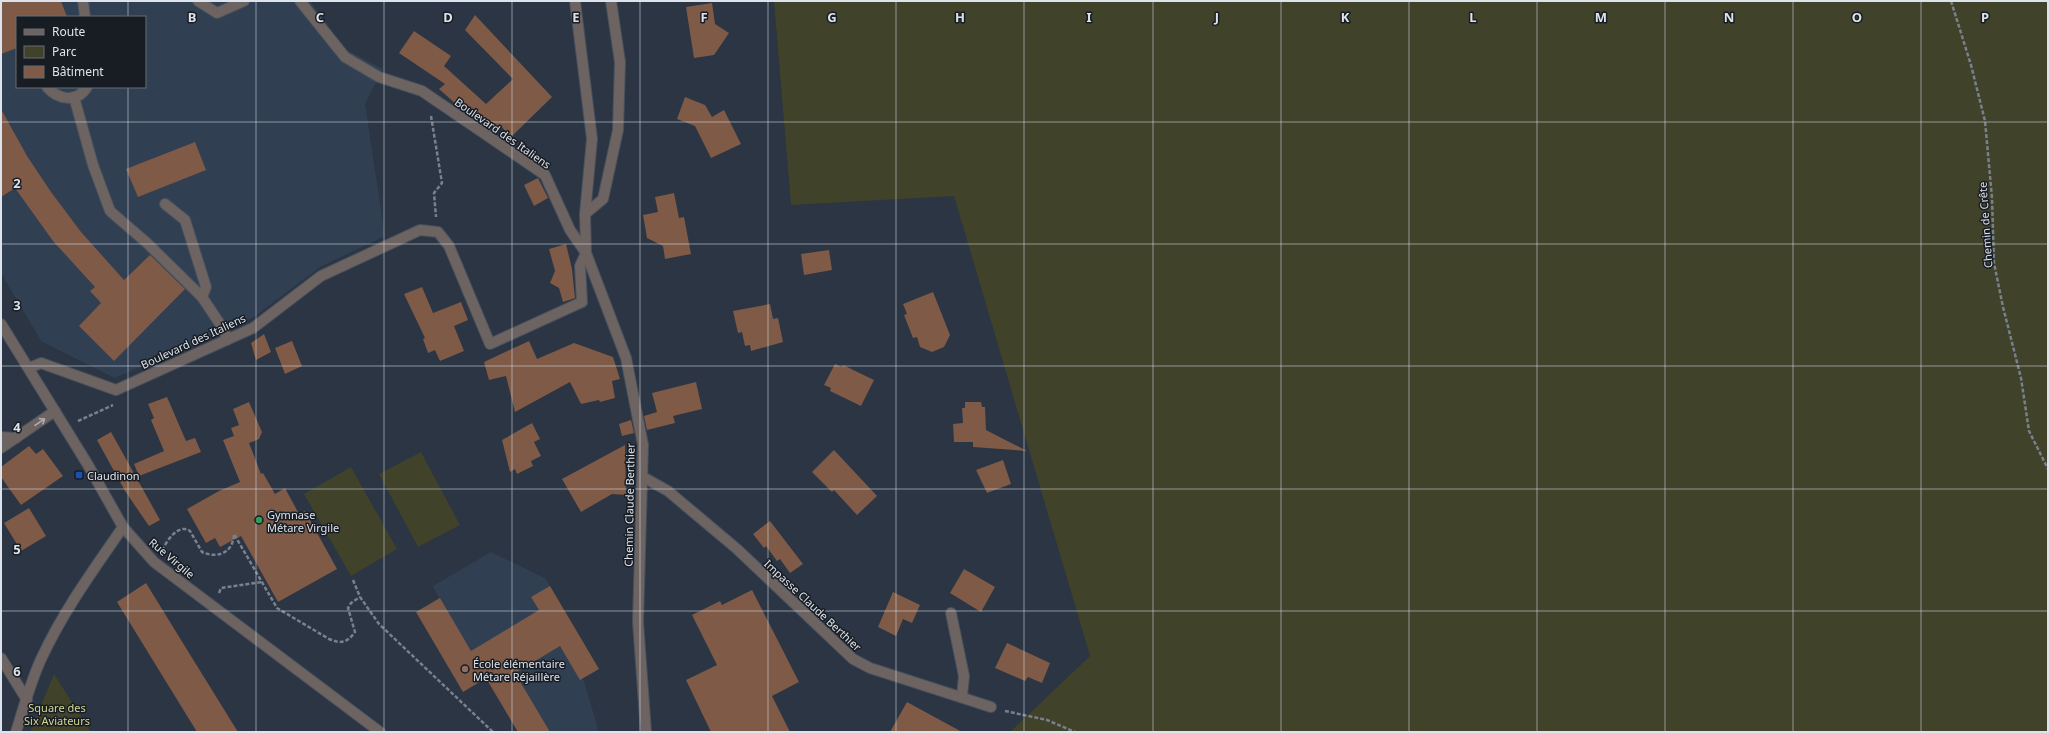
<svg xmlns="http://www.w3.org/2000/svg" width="2049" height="733" font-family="'Noto Sans',sans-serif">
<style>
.built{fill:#313f52;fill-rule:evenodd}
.green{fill:#404229}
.building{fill:#7e5a47}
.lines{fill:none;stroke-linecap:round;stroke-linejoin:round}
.minor-casing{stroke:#47515e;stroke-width:12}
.path{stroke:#78818c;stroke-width:2.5;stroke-dasharray:4 2;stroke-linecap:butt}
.minor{stroke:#6d6361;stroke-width:10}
.oneway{stroke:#b0b0b4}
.grid{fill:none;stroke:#dde3ec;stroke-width:1;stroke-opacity:0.55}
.transit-dot{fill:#1a4fb4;stroke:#181c23;stroke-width:1.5}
.leisure-dot{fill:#2e9e5b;stroke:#181c23;stroke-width:1.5}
.education-dot{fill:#8d6e63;stroke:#181c23;stroke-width:1.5}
.labels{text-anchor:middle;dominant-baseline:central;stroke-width:3;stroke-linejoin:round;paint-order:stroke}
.street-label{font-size:11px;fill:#dde3ec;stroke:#181c23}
.poi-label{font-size:11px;fill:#dde3ec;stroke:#181c23;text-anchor:start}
.park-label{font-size:11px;fill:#d3d897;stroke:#181c23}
.grid-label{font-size:13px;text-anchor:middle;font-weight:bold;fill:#dde3ec;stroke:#181c23;stroke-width:3;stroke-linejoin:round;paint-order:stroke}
</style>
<rect width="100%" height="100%" fill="#2b3543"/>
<g class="built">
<path d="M 1,1 L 310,1 L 345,49 L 383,69 L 365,104 L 385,236 L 320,267 L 254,317 L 115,378 L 41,341 L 1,273 ZM 17,17 L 145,17 L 145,87 L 17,87 Z"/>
<path d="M 491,552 L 545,578 L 599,669 L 583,678 L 599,732 L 518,732 L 486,679 L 463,692 L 416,612 L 439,598 L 433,586 Z"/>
</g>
<g class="green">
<path d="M 774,1 L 2048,1 L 2048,732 L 1010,732 L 1090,656 L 954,196 L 791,205 Z"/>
<path d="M 421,452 L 460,525 L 418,547 L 379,474 Z"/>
<path d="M 351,467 L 397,549 L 351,576 L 304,494 Z"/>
<path d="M 54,674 L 91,732 L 30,732 Z"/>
</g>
<g class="building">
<path d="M 1,1 L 61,1 L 67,17 L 17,17 L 17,48 L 1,54 Z"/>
<path d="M 712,3 L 715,24 L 729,33 L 714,55 L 694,58 L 686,7 Z"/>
<path d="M 475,15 L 552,97 L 511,137 L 501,126 L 495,133 L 466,113 L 439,89 L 445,84 L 399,53 L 414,31 L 451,56 L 444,66 L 486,104 L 513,79 L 465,30 Z"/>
<path d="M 685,97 L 705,105 L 712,117 L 724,110 L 741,144 L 711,158 L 695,126 L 677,119 Z"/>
<path d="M 1,109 L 27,156 L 51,192 L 81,232 L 124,280 L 150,255 L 185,289 L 114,361 L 79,326 L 101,303 L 90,291 L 95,287 L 53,241 L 15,188 L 1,197 Z"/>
<path d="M 195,142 L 206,170 L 138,197 L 126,169 Z"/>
<path d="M 538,178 L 548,198 L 534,206 L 524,185 Z"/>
<path d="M 674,193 L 679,218 L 684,217 L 691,254 L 665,259 L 663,246 L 647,238 L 643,215 L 658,212 L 655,197 Z"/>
<path d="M 566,244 L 572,269 L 575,298 L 563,302 L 559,288 L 550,283 L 555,271 L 549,249 Z"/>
<path d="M 829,250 L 832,270 L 804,275 L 801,254 Z"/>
<path d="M 422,287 L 433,313 L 461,302 L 468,320 L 454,326 L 464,351 L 440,361 L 435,350 L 428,353 L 423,339 L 425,338 L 404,294 Z"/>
<path d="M 933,292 L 950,335 L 944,347 L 932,352 L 920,347 L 917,337 L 913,338 L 904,315 L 907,314 L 903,304 Z"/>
<path d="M 770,304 L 773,319 L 778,318 L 783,342 L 751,351 L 750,345 L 745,346 L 742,332 L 738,333 L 733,311 Z"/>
<path d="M 264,334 L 271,352 L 256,360 L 251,343 Z"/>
<path d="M 292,341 L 302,366 L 285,374 L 275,348 Z"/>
<path d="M 529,341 L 537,359 L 574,343 L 613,357 L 620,379 L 612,381 L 615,398 L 600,402 L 599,400 L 581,404 L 570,382 L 515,412 L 506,376 L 489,380 L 484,362 Z"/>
<path d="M 835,364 L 842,367 L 843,365 L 874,380 L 861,406 L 830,391 L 831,388 L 824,385 Z"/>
<path d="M 696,382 L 702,409 L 673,416 L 675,423 L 647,430 L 644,416 L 657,412 L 652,393 Z"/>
<path d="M 167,397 L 186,441 L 195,438 L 201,452 L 139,476 L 134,464 L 164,451 L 151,420 L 154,418 L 148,404 Z"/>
<path d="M 249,402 L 262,432 L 259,439 L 249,443 L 261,474 L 263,473 L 275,494 L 285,488 L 299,514 L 305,511 L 337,569 L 278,602 L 241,536 L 220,547 L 215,538 L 206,543 L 187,509 L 219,491 L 240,482 L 223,440 L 234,436 L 231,428 L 239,425 L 233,409 Z"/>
<path d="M 965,402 L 981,402 L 982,407 L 985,407 L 986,430 L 1027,451 L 973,447 L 973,442 L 954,442 L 953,424 L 963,423 L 962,408 L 965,408 Z"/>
<path d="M 631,420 L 634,433 L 622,436 L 619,424 Z"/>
<path d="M 532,423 L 540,439 L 534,442 L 541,456 L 531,461 L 533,466 L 517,474 L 515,469 L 510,472 L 502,440 Z"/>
<path d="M 111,432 L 160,520 L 149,526 L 125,491 L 97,440 Z"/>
<path d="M 625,445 L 626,495 L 612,494 L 581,512 L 562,479 Z"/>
<path d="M 29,446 L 36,454 L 43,449 L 63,476 L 21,505 L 1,477 L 1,467 Z"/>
<path d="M 834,450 L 877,496 L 857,515 L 834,490 L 832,492 L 812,472 Z"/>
<path d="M 1003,460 L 1011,484 L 987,493 L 976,470 Z"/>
<path d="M 29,508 L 46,536 L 21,551 L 4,523 Z"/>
<path d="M 770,521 L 803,564 L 790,573 L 780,559 L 777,561 L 766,546 L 764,548 L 753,534 Z"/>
<path d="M 964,569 L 995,587 L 981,612 L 950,593 Z"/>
<path d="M 146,583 L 194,661 L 238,732 L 197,732 L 117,602 Z"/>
<path d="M 550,586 L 599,669 L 580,680 L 560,646 L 515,673 L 550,732 L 518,732 L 486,678 L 463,692 L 416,612 L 440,598 L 471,651 L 539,610 L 531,597 Z"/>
<path d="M 752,590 L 799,682 L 772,696 L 790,732 L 711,732 L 686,680 L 717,665 L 692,615 L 720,601 L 722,605 Z"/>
<path d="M 893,592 L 920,605 L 912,623 L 903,619 L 896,636 L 878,627 Z"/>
<path d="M 1007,643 L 1050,663 L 1042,683 L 1028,677 L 1025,681 L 995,668 Z"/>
<path d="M 907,702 L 962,732 L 890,732 Z"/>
</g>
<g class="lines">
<g class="minor-casing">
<g id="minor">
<path d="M 83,1 L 85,17"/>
<path d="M 198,1 L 217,13 L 244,1"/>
<path d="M 300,1 L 345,57 L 379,77 L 422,91 L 545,175 L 570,230 L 586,253"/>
<path d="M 575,1 L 592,139 L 585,214 L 586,253 L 626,358 L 643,445 L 638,622 L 646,732"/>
<path d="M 47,87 C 58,100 77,103 87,87"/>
<path d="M 74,97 L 93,165 L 110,211 L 147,243 L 202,297 L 224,330 L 227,340"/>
<path d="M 165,204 L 185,220 L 206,287 L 202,297"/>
<path d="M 585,214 L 603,199 L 618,130 L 620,62 L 611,1"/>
<path d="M 1,324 L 88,465 L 123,527 L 154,562 L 380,732"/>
<path d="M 29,368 L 41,363 L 116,390 L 253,328 L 321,276 L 420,230 L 438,232 L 449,246 L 490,344 L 582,302 L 580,266 L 586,253"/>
<path d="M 1,437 L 16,438"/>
<path d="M 1,448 L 55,411"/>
<path d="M 643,477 L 668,491 L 737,549 L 853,659 L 870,668 L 991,707"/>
<path d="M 951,613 L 964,676 L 962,696"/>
<path d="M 1,658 L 27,700"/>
<path d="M 16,732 C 24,707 31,680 42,657 C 64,610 94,569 123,527"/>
</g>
</g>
<g class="path">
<path d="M 1951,1 L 1971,65 L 1985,121 L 1992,198 L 1994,263 L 2003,307 L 2021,378 L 2029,431 L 2048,469"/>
<path d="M 431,116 L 442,183 L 434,193 L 436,217"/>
<path d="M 78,421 L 113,405"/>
<path d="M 162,550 C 167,541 178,523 190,531 L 202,552 C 218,559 233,553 234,534 L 277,608 L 329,639 C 341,644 347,643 355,632 L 348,608 L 351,603 L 360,597"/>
<path d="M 353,580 L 360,597 L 379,624 L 493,732"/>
<path d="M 219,593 L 221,588 L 262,582"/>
<path d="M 1005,711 L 1047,720 L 1075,732"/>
</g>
<use href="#minor" class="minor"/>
</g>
<defs><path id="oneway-shaft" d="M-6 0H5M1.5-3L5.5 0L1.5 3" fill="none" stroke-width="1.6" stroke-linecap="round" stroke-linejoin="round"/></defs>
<use class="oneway" href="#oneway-shaft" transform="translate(40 422) rotate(-34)"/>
<path class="grid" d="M 128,1 L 128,17M 256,1 L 256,732M 384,1 L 384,732M 512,1 L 512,732M 640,1 L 640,732M 768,1 L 768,732M 896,1 L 896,732M 1024,1 L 1024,732M 1153,1 L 1153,732M 1281,1 L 1281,732M 1409,1 L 1409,732M 1537,1 L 1537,732M 1665,1 L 1665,732M 1793,1 L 1793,732M 1921,1 L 1921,732M 128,87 L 128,732M 1,122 L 2048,122M 1,244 L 2048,244M 1,366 L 2048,366M 1,489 L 2048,489M 1,611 L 2048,611"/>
<rect class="transit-dot" x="75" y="471" width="8" height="8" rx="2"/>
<circle class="leisure-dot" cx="259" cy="520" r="4"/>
<circle class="education-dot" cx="465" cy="669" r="4"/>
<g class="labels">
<g class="street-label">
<text transform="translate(503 133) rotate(35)">Boulevard des Italiens</text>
<text transform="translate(1985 225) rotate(-94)">Chemin de Crête</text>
<text transform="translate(193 341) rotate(-25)">Boulevard des Italiens</text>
<text transform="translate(629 505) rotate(-89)">Chemin Claude Berthier</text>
<text transform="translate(172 558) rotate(40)">Rue Virgile</text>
<text transform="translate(813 605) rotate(43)">Impasse Claude Berthier</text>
</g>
<g class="poi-label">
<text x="87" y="475">Claudinon</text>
<text x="267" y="514">Gymnase<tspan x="267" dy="13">Métare Virgile</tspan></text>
<text x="473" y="663">École élémentaire<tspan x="473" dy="13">Métare Réjaillère</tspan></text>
</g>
<g class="park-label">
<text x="57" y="707">Square des<tspan x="57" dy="13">Six Aviateurs</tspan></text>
</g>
</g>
<g class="grid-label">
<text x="192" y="22">B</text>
<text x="320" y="22">C</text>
<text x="448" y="22">D</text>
<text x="576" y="22">E</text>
<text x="704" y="22">F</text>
<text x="832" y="22">G</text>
<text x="960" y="22">H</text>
<text x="1089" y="22">I</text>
<text x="1217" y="22">J</text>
<text x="1345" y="22">K</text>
<text x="1473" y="22">L</text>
<text x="1601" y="22">M</text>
<text x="1729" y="22">N</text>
<text x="1857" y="22">O</text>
<text x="1985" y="22">P</text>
<text x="17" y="188">2</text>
<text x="17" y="310">3</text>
<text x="17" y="432">4</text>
<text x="17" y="554">5</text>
<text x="17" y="676">6</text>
</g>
<rect width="2049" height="733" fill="none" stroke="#dde3ec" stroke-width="4"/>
<rect x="16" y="16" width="130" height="72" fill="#181c23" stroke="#676c73"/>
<rect x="24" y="29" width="20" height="6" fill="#6d6361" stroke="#676c73"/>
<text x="52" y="36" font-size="12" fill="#dde3ec">Route</text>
<rect x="24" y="46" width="20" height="12" fill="#404229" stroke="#676c73"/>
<text x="52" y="56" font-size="12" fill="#dde3ec">Parc</text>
<rect x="24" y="66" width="20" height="12" fill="#7e5a47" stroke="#676c73"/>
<text x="52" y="76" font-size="12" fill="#dde3ec">Bâtiment</text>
</svg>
